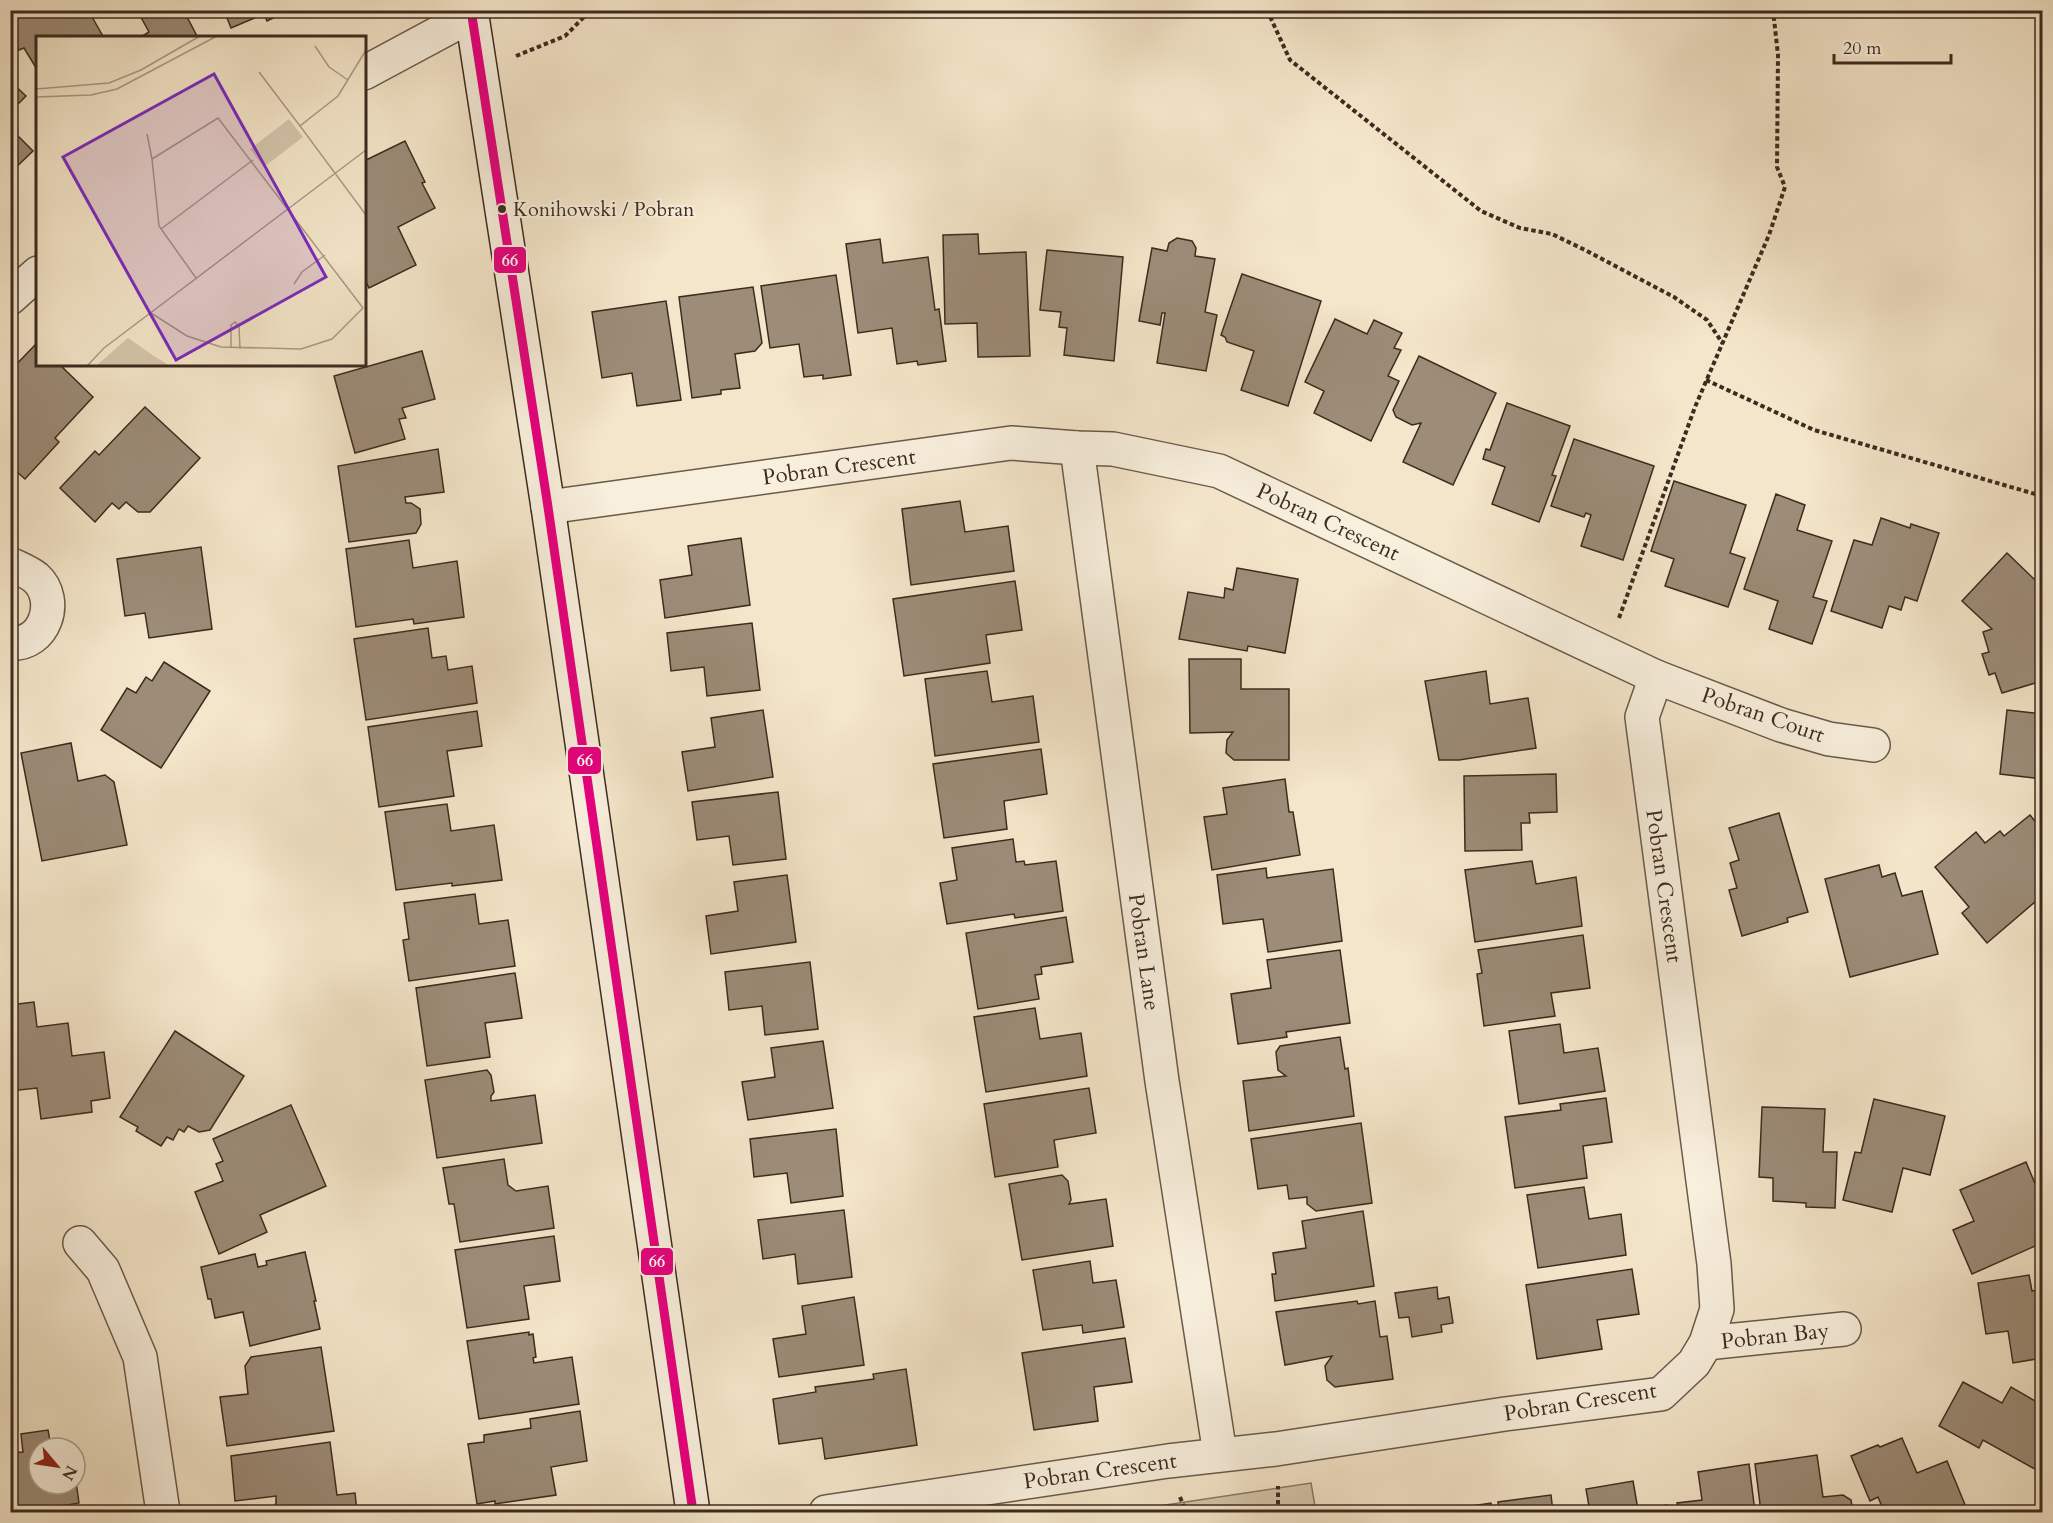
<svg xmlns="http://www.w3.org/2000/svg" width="2053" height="1523" font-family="Cardo,serif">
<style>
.green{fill:#d5c6ad;stroke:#887866;stroke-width:1.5}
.building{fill:#9c8c78;stroke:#3c2b1f;stroke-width:1.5}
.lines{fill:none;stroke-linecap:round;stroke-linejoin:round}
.street-casing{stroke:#6a5a4a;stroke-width:36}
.secondary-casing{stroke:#3c2b1f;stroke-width:36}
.path{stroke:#3c2b1f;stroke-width:4;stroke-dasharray:4.5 3;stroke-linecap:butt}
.street{stroke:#f8efdd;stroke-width:33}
.secondary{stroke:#f8efdd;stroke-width:33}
.bus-1-casing{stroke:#f8efdd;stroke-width:14}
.bus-1{stroke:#e5007d;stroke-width:9}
.bus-dot{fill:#3c2b1f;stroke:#f8efdd;stroke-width:2}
.labels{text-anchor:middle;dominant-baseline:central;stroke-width:4.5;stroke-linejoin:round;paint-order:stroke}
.bus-label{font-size:20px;fill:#3c2b1f;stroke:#f8efdd;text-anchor:start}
.street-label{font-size:22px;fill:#3c2b1f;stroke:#f8efdd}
.inset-road{fill:none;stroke:#aa9b86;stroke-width:1.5}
.view{fill:#7b2cbf;fill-opacity:0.15;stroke:#7b2cbf;stroke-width:3}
.inset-edge{fill:none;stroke:#3c2b1f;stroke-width:3}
.line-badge{stroke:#f8efdd;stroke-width:2}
.badge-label{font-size:16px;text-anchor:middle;font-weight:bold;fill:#fff}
</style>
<rect width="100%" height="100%" fill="#f4e6ca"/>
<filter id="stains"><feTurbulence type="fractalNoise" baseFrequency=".00333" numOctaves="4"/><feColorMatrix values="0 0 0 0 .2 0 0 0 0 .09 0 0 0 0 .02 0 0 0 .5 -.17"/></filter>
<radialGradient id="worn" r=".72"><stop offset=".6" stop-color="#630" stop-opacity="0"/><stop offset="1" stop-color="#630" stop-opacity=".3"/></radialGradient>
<path class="green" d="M 1311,1483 L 1316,1512 L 1119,1512 Z"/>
<g class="building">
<path d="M 29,10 L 88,10 L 104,38 L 38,38 L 38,71 L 24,48 L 19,50 L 10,35 L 10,21 Z"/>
<path d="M 137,10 L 190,10 L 185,13 L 198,38 L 139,38 L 149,32 Z"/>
<path d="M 224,10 L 290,10 L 267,21 L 264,14 L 231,28 Z"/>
<path d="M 10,81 L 26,96 L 10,112 Z"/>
<path d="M 10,128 L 33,151 L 10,173 Z"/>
<path d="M 405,141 L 425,182 L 422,183 L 435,208 L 398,227 L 416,265 L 369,288 L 364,278 L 364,161 Z"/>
<path d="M 978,234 L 979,254 L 1026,252 L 1030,356 L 978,357 L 977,323 L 945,324 L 943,235 Z"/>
<path d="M 1177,238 L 1192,241 L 1196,248 L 1195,256 L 1215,259 L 1205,312 L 1217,315 L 1206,371 L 1157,363 L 1165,313 L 1162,313 L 1160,325 L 1139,321 L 1152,248 L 1167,251 L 1169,243 Z"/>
<path d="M 880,239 L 883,263 L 928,257 L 935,310 L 939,309 L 946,361 L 918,365 L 917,361 L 897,364 L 892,328 L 858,333 L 846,244 Z"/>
<path d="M 1047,250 L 1123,257 L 1114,361 L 1064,355 L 1067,328 L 1059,327 L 1061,312 L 1040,310 Z"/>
<path d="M 1242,274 L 1321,301 L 1288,406 L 1241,390 L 1254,351 L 1227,342 L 1225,337 L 1221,335 Z"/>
<path d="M 836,275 L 851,375 L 823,379 L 823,375 L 804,377 L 799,344 L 770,348 L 761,286 Z"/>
<path d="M 753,287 L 762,343 L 755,351 L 735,354 L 740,388 L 721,390 L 721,394 L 692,398 L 679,297 Z"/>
<path d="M 666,301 L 681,400 L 637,406 L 632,373 L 602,378 L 592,312 Z"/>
<path d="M 1335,319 L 1367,334 L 1374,320 L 1402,333 L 1394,348 L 1401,350 L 1388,376 L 1399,381 L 1371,441 L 1314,413 L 1324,391 L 1305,382 Z"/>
<path d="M 36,344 L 38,364 L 59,364 L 93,397 L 55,438 L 59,442 L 25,479 L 10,466 L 10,421 L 15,415 L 10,411 L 10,371 Z"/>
<path d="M 422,351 L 435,399 L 402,408 L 406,418 L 399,419 L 405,439 L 355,453 L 334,376 Z"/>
<path d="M 1419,356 L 1496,393 L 1453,485 L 1403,462 L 1421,423 L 1412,425 L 1396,417 L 1393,410 Z"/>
<path d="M 1507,403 L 1570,426 L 1552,475 L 1556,476 L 1539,522 L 1492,504 L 1505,467 L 1483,459 L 1486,449 L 1490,450 Z"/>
<path d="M 145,407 L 200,458 L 150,512 L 138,512 L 126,502 L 119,509 L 112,503 L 95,522 L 60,488 L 95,451 L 99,455 Z"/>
<path d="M 1574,439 L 1654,466 L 1623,560 L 1581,546 L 1591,515 L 1586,513 L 1584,517 L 1551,506 Z"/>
<path d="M 438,449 L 444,492 L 405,497 L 406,503 L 411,503 L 420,509 L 421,524 L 416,533 L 349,542 L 338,466 Z"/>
<path d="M 1674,481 L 1746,505 L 1730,553 L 1745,558 L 1728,607 L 1665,586 L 1674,559 L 1651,551 Z"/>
<path d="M 1776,494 L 1805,505 L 1797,530 L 1832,541 L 1813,597 L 1827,601 L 1812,644 L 1769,629 L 1778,601 L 1744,589 Z"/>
<path d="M 960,501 L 965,532 L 1008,526 L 1014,571 L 911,585 L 902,509 Z"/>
<path d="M 1881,518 L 1910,528 L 1911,524 L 1939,533 L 1917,601 L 1905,597 L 1901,610 L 1889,606 L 1882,628 L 1831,611 L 1854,540 L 1872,545 Z"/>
<path d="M 741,538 L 750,605 L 665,618 L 660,580 L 692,575 L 688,546 Z"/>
<path d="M 409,540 L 413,568 L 457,561 L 464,617 L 414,624 L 413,619 L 356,627 L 346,549 Z"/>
<path d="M 201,547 L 212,629 L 149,638 L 145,613 L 125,616 L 117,559 Z"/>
<path d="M 2007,553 L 2034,579 L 2042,577 L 2042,681 L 2002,693 L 1995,673 L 1989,675 L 1982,654 L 1989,652 L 1983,632 L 1992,629 L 1962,601 Z"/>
<path d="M 1237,568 L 1298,579 L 1285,653 L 1248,646 L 1247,651 L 1179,639 L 1188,592 L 1224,598 L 1225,588 L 1233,590 Z"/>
<path d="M 1015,581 L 1022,630 L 986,635 L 990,663 L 904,676 L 893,599 Z"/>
<path d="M 752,623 L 760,690 L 707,696 L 704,667 L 671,671 L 667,633 Z"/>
<path d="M 428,628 L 432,658 L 446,656 L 448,670 L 472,666 L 477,703 L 366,720 L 354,639 Z"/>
<path d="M 1189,659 L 1241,659 L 1241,689 L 1289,689 L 1289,760 L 1234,760 L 1226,753 L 1227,740 L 1233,732 L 1190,733 Z"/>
<path d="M 164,662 L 210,691 L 161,768 L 101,730 L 127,688 L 136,693 L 146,677 L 152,681 Z"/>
<path d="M 987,671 L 992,702 L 1033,696 L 1039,742 L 935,756 L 925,679 Z"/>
<path d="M 1486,671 L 1490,704 L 1528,698 L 1536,748 L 1459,760 L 1439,760 L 1425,681 Z"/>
<path d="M 763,710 L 773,777 L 688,791 L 682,752 L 715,747 L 711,718 Z"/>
<path d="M 2007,710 L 2042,714 L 2042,801 L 2040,798 L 2042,779 L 2000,774 Z"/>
<path d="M 477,711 L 482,746 L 447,751 L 454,796 L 379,807 L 368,727 Z"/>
<path d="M 71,743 L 78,781 L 105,775 L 114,782 L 127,845 L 42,861 L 21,753 Z"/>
<path d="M 1041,749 L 1047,794 L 1004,801 L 1007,829 L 944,838 L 933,764 Z"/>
<path d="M 1556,774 L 1557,812 L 1529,813 L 1530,823 L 1521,823 L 1522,850 L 1465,851 L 1464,776 Z"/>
<path d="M 1285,779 L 1289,812 L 1293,812 L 1300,855 L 1212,870 L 1204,817 L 1227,814 L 1223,788 Z"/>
<path d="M 778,792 L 786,859 L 733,865 L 729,836 L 697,840 L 692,802 Z"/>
<path d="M 447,804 L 451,831 L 494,825 L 502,880 L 452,886 L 452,883 L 396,890 L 385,812 Z"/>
<path d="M 1779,813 L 1808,912 L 1787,918 L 1788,922 L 1742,936 L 1729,890 L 1737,888 L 1730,863 L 1739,860 L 1729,828 Z"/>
<path d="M 2030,815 L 2042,830 L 2042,896 L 1987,943 L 1962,913 L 1969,907 L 1935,867 L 1976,832 L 1985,843 L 2000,831 L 2004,836 Z"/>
<path d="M 1013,839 L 1016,862 L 1024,861 L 1025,865 L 1056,861 L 1063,911 L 1015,918 L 1014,914 L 947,924 L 940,883 L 957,880 L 952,848 Z"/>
<path d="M 1532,861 L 1536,884 L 1576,877 L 1582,926 L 1475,942 L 1465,870 Z"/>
<path d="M 1879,865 L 1882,877 L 1895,873 L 1902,896 L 1922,891 L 1938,954 L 1850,977 L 1825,879 Z"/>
<path d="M 1266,868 L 1267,878 L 1333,869 L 1342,941 L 1268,952 L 1263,919 L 1223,924 L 1217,875 Z"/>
<path d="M 787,875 L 796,942 L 711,954 L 706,916 L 738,911 L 734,882 Z"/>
<path d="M 475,894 L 479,924 L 508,920 L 515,966 L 409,981 L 403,940 L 409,939 L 404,903 Z"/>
<path d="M 1066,917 L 1073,962 L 1041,967 L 1042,974 L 1035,975 L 1039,999 L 978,1009 L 966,933 Z"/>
<path d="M 1583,935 L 1590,988 L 1551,993 L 1555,1016 L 1484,1026 L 1477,974 L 1482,973 L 1478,950 Z"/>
<path d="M 1340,950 L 1350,1023 L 1286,1032 L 1287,1037 L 1238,1044 L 1231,994 L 1271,988 L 1267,960 Z"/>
<path d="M 810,962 L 818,1029 L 765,1035 L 762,1006 L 729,1010 L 725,972 Z"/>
<path d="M 515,973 L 522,1018 L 485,1023 L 490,1057 L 427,1066 L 416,988 Z"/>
<path d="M 34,1002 L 37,1027 L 68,1023 L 72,1056 L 104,1052 L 110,1098 L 91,1101 L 92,1112 L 41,1119 L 37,1088 L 10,1091 L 10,1005 Z"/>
<path d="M 1035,1008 L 1040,1039 L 1081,1033 L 1087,1076 L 986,1092 L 974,1017 Z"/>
<path d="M 1560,1024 L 1564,1053 L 1598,1048 L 1605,1091 L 1519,1104 L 1509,1031 Z"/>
<path d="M 175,1031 L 244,1076 L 210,1130 L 199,1132 L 188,1126 L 184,1132 L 179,1129 L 173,1140 L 167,1137 L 161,1146 L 136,1131 L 138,1127 L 120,1117 Z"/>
<path d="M 1340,1037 L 1345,1069 L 1348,1068 L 1354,1116 L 1249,1131 L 1243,1081 L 1286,1076 L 1278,1070 L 1276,1052 L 1280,1046 Z"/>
<path d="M 823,1041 L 833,1108 L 748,1120 L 742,1082 L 775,1077 L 771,1048 Z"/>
<path d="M 487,1070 L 491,1075 L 494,1092 L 491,1096 L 491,1101 L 535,1095 L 542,1143 L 437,1158 L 425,1080 Z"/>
<path d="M 1089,1088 L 1096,1133 L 1054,1140 L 1058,1167 L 995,1177 L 984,1104 Z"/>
<path d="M 1606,1098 L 1612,1142 L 1583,1146 L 1587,1178 L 1515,1188 L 1505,1117 L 1561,1110 L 1560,1104 Z"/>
<path d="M 1874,1099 L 1945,1116 L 1930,1175 L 1903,1168 L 1892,1212 L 1843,1200 L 1855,1152 L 1861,1153 Z"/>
<path d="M 291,1105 L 326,1186 L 260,1215 L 267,1232 L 219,1254 L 195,1192 L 223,1181 L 216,1164 L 223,1161 L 213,1139 Z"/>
<path d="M 1762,1107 L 1825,1109 L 1823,1152 L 1837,1152 L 1835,1208 L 1806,1207 L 1806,1203 L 1773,1201 L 1773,1178 L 1759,1177 Z"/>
<path d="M 1361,1123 L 1372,1203 L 1316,1211 L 1307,1204 L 1307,1197 L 1289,1199 L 1287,1185 L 1258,1189 L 1251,1139 Z"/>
<path d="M 836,1129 L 843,1196 L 791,1203 L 787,1173 L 754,1177 L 750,1139 Z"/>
<path d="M 504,1159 L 508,1185 L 516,1191 L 548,1186 L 554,1228 L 460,1242 L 454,1204 L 449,1204 L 443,1168 Z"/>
<path d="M 2026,1162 L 2039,1193 L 2042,1191 L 2042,1243 L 1972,1274 L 1953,1230 L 1974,1221 L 1960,1190 Z"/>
<path d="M 1062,1175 L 1068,1181 L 1071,1200 L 1069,1204 L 1106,1199 L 1113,1246 L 1022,1260 L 1009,1184 Z"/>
<path d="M 1584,1187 L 1589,1219 L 1621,1214 L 1626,1255 L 1538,1268 L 1527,1195 Z"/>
<path d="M 844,1210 L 852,1277 L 798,1284 L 795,1254 L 763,1259 L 758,1220 Z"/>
<path d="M 1363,1211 L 1374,1286 L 1275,1301 L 1272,1274 L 1276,1274 L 1273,1253 L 1306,1248 L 1302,1221 Z"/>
<path d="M 554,1236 L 560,1281 L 524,1286 L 529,1319 L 467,1328 L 455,1250 Z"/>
<path d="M 305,1252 L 316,1301 L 314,1301 L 320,1329 L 250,1346 L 243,1312 L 215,1318 L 211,1299 L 208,1299 L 201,1267 L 255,1254 L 258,1267 L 267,1265 L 266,1261 Z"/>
<path d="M 1090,1261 L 1093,1283 L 1116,1280 L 1124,1327 L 1083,1333 L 1082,1325 L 1043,1330 L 1033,1270 Z"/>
<path d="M 1632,1269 L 1639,1314 L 1597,1320 L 1602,1349 L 1537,1359 L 1526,1285 Z"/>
<path d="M 2029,1275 L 2032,1291 L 2042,1289 L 2042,1358 L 2013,1363 L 2008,1331 L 1986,1334 L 1978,1283 Z"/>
<path d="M 1437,1287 L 1438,1299 L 1449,1297 L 1453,1323 L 1441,1325 L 1442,1332 L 1412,1337 L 1409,1317 L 1399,1318 L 1395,1293 Z"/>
<path d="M 854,1297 L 864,1365 L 779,1377 L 773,1339 L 806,1334 L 802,1306 Z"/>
<path d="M 1357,1301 L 1358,1304 L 1375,1301 L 1380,1337 L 1387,1336 L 1393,1379 L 1335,1387 L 1327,1380 L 1325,1366 L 1332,1356 L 1285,1365 L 1276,1312 Z"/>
<path d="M 529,1332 L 529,1335 L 533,1334 L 536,1357 L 533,1358 L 534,1363 L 572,1357 L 579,1404 L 479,1419 L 467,1341 Z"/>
<path d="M 1125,1338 L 1132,1382 L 1094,1387 L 1098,1421 L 1034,1430 L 1022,1353 Z"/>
<path d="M 321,1347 L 334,1431 L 227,1446 L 220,1397 L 248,1394 L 245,1366 L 251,1357 Z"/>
<path d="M 906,1369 L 917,1445 L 825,1459 L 822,1438 L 779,1444 L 773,1399 L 816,1392 L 815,1387 L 874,1379 L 873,1374 Z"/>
<path d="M 1963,1382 L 2002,1403 L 2011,1387 L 2042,1405 L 2042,1473 L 1983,1440 L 1979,1448 L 1939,1426 Z"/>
<path d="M 580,1411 L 587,1461 L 551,1467 L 556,1495 L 495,1504 L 495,1501 L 477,1504 L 468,1444 L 484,1442 L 484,1435 L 531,1428 L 530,1419 Z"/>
<path d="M 48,1430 L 51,1447 L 71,1444 L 71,1448 L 39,1448 L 39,1484 L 75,1484 L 75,1474 L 79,1503 L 61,1506 L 62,1512 L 16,1512 L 10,1476 L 10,1453 L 23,1452 L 21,1434 Z"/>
<path d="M 1902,1438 L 1917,1473 L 1947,1461 L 1968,1512 L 1884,1512 L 1878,1497 L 1870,1501 L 1851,1456 L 1878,1445 L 1880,1447 Z"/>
<path d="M 330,1442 L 337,1495 L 355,1493 L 357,1512 L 271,1512 L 276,1503 L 276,1496 L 235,1501 L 231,1456 Z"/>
<path d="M 1817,1455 L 1823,1497 L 1843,1495 L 1851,1500 L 1853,1512 L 1761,1512 L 1755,1464 Z"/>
<path d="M 1749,1464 L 1755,1512 L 1679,1512 L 1677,1503 L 1702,1500 L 1698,1472 Z"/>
<path d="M 1633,1481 L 1638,1510 L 1667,1505 L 1668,1512 L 1590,1512 L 1586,1489 Z"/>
<path d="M 1551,1495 L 1553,1512 L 1499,1512 L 1498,1502 Z"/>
<path d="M 1491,1503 L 1492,1512 L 1444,1512 L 1443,1510 Z"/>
</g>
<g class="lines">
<g class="street-casing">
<g id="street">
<path d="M 364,73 L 472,15"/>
<path d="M 10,298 L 38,273"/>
<path d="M 1077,448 L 1162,1081 L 1220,1454"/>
<path d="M 548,507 L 1011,443 L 1077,448 L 1113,449 L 1219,471 L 1656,677 L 1642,717 L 1714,1264 L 1717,1309 L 1706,1343 L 1694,1363 L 1661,1394 L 1505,1414 L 1276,1449 L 1168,1461 L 826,1512"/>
<path d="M 10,564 C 18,568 29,572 36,578 C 60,600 45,646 10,643"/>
<path d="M 1656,677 L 1781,725 L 1829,739 L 1873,745"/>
<path d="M 80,1243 L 103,1270 L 140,1357 L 163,1512"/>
<path d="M 1706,1343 L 1844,1329"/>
</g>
</g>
<g class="secondary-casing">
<path id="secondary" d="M 471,10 L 548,507 L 693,1512"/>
</g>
<g class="path">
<path d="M 1267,10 L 1290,60 L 1481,211 L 1520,228 L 1552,234 L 1585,250 L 1674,297 L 1707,320 L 1723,344"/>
<path d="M 516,56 L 565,36 L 591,10"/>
<path d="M 1706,380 L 1814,430 L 2042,496"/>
<path d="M 1619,618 L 1695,407 L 1769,235 L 1785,187 L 1777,167 L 1778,55 L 1773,10"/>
<path d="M 1180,1497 L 1186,1512"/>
<path d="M 1278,1512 L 1278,1486"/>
</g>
<use href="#street" class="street"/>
<use href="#secondary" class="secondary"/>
<g class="bus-1-casing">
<path id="bus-1" d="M 471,10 L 548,507 L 693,1512"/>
</g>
<use href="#bus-1" class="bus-1"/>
</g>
<circle class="bus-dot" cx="502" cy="209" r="5"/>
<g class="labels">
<g class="bus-label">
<text x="513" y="209">Konihowski / Pobran</text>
</g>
<g class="street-label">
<text transform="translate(839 467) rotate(-8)">Pobran Crescent</text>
<text transform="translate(1328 522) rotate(25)">Pobran Crescent</text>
<text transform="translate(1763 715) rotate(19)">Pobran Court</text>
<text transform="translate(1664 886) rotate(82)">Pobran Crescent</text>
<text transform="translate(1144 952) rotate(82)">Pobran Lane</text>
<text transform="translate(1775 1336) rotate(-6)">Pobran Bay</text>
<text transform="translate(1580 1402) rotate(-9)">Pobran Crescent</text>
<text transform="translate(1100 1471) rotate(-8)">Pobran Crescent</text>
</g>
</g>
<g transform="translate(36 36)">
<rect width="330" height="330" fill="#f4e6ca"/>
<path d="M 253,83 L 267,101 L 228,131 L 214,113 ZM 92,302 L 118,320 L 134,330 L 60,330 Z" fill="#d5c6ad"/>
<path class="inset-road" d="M 279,10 L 293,31 L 312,44M 330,14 L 302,60 L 264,90 L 330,179M 223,36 L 264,90M 0,53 L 73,47 L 105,34 L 164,0M 0,61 L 55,59 L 81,53 L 181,0M 111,98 L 116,123M 125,193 L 217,124M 258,248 L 266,236 L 289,219M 115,277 L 151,300 L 185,311 L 265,313 L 296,303 L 327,272 L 182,82 L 116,123 L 123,190 L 160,242M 195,312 L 195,289 L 199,286 L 203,290 L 204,313M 51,330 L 68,312 L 330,114"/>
<path class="view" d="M 178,38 L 290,241 L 140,324 L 27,121 Z"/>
<rect width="330" height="330" class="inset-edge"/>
</g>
<g class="line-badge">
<rect x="493" y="246" width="34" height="28" rx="6" fill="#e5007d"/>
<rect x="567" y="746" width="35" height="29" rx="6" fill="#e5007d"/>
<rect x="640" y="1247" width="34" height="29" rx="6" fill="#e5007d"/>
</g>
<g class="badge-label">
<text x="510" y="266">66</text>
<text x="585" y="766">66</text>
<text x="657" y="1267">66</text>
</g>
<rect width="2053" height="1523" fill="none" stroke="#f4e6ca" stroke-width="36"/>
<rect x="12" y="12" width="2029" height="1499" fill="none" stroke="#3c2b1f" stroke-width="3"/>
<rect x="18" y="18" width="2017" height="1487" fill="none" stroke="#3c2b1f" stroke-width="1.5"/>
<g transform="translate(57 1466) rotate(119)"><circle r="28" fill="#f8efdd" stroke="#ada191" stroke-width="1.5"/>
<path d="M0-4.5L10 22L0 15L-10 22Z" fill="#8f2418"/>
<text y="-9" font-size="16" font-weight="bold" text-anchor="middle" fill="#3c2b1f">N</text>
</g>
<path d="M1834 54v9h117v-9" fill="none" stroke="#3c2b1f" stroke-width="3"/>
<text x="1843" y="54" font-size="18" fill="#3c2b1f" stroke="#f8efdd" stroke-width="4.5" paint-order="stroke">20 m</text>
<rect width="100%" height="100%" filter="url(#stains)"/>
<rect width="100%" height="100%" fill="url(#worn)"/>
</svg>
